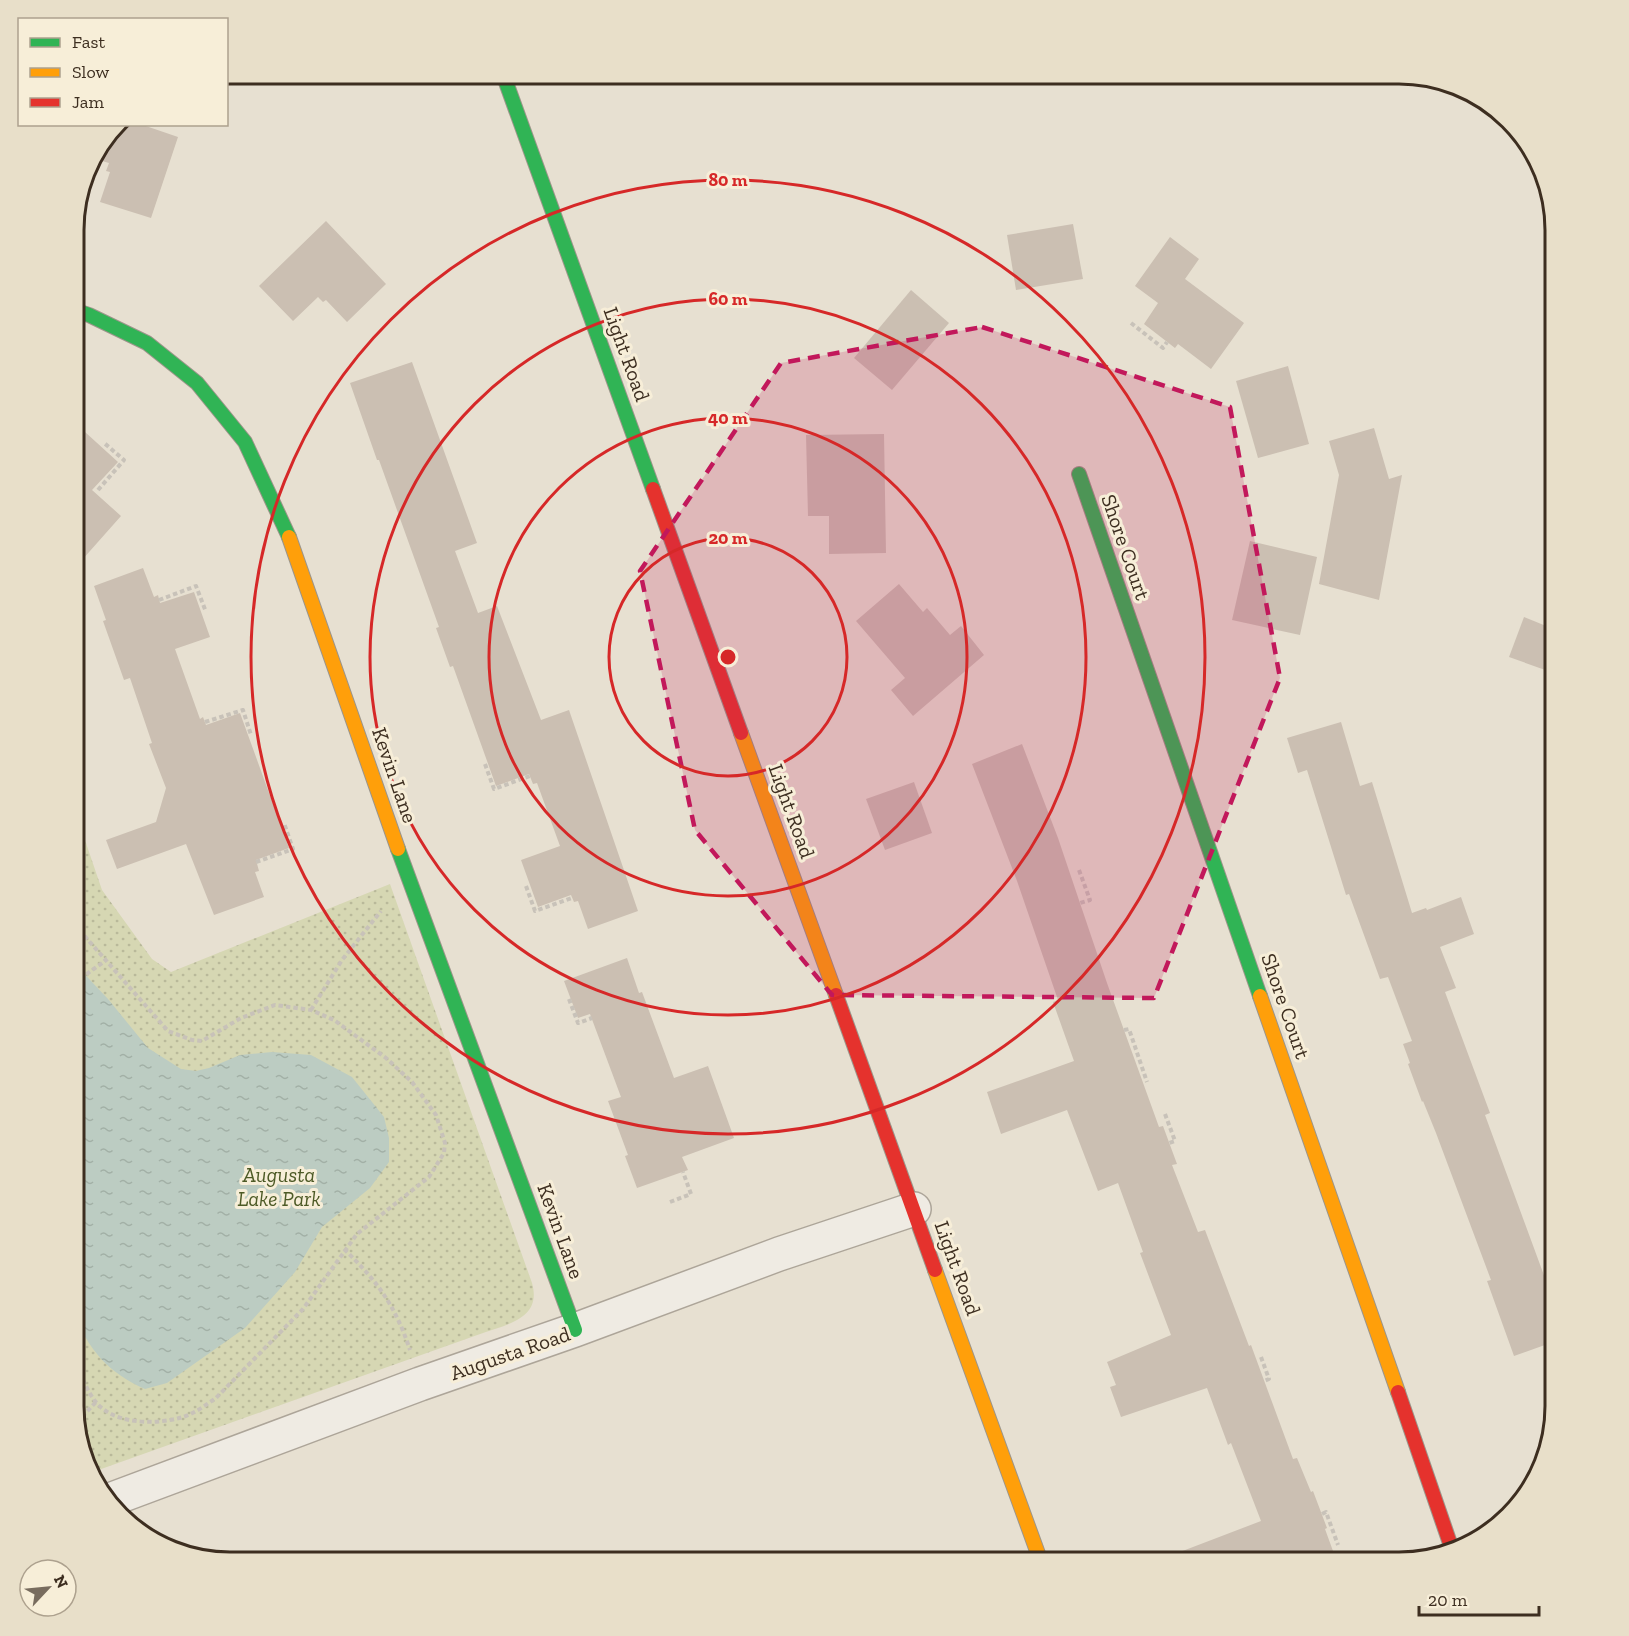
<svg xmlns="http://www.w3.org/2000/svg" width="1629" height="1636" font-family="'Zilla Slab',serif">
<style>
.grass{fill:url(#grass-dots)}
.water{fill:url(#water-ripples)}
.building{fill:#cbbfb2}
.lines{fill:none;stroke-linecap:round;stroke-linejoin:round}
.street-casing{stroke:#ada599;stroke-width:36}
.fast-casing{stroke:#9c958a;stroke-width:16}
.slow-casing{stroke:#9c958a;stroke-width:16}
.jam-casing{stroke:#9c958a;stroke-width:16}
.path{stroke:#c8c2b9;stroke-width:4;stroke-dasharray:4.5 3;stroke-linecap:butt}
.street{stroke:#efebe3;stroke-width:33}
.fast{stroke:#30b455;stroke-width:14}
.slow{stroke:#ff9f0a;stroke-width:14}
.jam{stroke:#e5322d;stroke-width:14}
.marked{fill:#c2185b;fill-opacity:0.2;stroke:#c2185b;stroke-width:4.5;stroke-dasharray:12 8;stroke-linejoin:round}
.ring{fill:none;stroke:#d62828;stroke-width:3}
.labels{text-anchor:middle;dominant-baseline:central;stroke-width:6;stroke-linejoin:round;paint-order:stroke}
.street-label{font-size:21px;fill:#3d2e20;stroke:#f7eed8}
.park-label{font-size:21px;font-style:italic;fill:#4d5a26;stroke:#f7eed8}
.rim{fill:none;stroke:#3d2e20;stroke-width:3}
.centre{fill:#d62828;stroke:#f7eed8;stroke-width:3}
.ring-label{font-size:18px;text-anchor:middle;font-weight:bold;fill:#d62828;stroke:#f7eed8;stroke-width:6;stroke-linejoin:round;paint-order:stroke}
</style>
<defs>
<pattern id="grass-dots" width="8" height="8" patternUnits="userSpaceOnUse" patternTransform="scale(1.5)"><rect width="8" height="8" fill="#d6d7b3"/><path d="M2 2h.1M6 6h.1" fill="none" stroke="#b9b99a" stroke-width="1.8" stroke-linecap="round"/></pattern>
<pattern id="water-ripples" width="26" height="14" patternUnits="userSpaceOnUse" patternTransform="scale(1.5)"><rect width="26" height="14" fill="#bcccc2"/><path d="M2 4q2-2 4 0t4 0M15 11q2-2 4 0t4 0" fill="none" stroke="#a2b0a6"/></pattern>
</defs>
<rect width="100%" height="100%" fill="#e7e0d1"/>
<path class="grass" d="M 74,808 L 102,890 L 152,959 L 171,972 L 390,884 L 532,1283 C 542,1318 508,1324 483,1333 L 90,1473 L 85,1465 L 74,1406 Z"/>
<path class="water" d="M 74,963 L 108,999 L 148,1048 L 181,1069 L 196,1071 L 209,1068 L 240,1055 L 272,1052 L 311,1055 L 352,1077 L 384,1117 L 389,1138 L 389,1162 L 370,1188 L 322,1227 L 295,1272 L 245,1328 L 167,1383 L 145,1389 C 109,1373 88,1350 74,1313 Z"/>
<g class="building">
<path d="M 117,124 L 140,124 L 178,137 L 151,218 L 100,202 L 110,172 L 106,171 L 109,163 L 92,158 Z"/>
<path d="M 326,221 L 386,284 L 347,322 L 326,300 L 323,302 L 318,297 L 293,321 L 259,286 Z"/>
<path d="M 1073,224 L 1083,279 L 1016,290 L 1007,235 Z"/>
<path d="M 1170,237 L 1199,259 L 1185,279 L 1244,323 L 1211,369 L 1178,344 L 1175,348 L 1144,324 L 1158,303 L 1135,286 Z"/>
<path d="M 911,290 L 949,323 L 892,390 L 854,358 Z"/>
<path d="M 412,362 L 477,543 L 455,551 L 478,613 L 497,606 L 541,720 L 569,710 L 638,911 L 588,929 L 578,901 L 574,902 L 571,895 L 538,907 L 521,860 L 560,846 L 537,783 L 533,784 L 529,774 L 496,786 L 453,666 L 450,667 L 436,628 L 439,627 L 379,460 L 377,460 L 350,383 Z"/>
<path d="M 1288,366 L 1309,444 L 1258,458 L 1236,381 Z"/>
<path d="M 74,422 L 118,462 L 92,490 L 121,516 L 74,569 Z"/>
<path d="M 1374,428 L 1389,479 L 1402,475 L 1379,600 L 1319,584 L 1339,475 L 1329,441 Z"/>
<path d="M 884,434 L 886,553 L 829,554 L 829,516 L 808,516 L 806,435 Z"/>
<path d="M 1250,541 L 1317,557 L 1300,635 L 1232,620 Z"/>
<path d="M 143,568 L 154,597 L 158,595 L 160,603 L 194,592 L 210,637 L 175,649 L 200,719 L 203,717 L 206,725 L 240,713 L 289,848 L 256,860 L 259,871 L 255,872 L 264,897 L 214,915 L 186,844 L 117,869 L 106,840 L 156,822 L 166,788 L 149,744 L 152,743 L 130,678 L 124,680 L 103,621 L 106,620 L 94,586 Z"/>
<path d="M 899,584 L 923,612 L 927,608 L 950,635 L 961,626 L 984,655 L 913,716 L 891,690 L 905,678 L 856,621 Z"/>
<path d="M 1524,617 L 1556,630 L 1556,650 L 1548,671 L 1509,657 Z"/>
<path d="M 1341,722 L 1360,786 L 1372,782 L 1412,913 L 1426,908 L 1427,910 L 1461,897 L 1474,934 L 1440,947 L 1456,988 L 1445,992 L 1490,1113 L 1485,1115 L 1556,1308 L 1556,1341 L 1514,1356 L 1487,1281 L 1491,1280 L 1436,1133 L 1423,1101 L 1422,1102 L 1408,1064 L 1410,1063 L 1403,1044 L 1412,1041 L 1388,977 L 1380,979 L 1349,894 L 1346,895 L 1307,770 L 1298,773 L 1287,738 Z"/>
<path d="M 1022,744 L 1058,838 L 1107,983 L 1159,1127 L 1163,1126 L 1177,1164 L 1172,1165 L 1198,1232 L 1205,1230 L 1249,1346 L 1251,1345 L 1293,1459 L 1297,1458 L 1311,1492 L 1313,1491 L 1327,1528 L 1325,1529 L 1333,1551 L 1305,1562 L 1160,1562 L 1159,1560 L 1261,1521 L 1231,1443 L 1228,1445 L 1207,1388 L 1121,1417 L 1110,1387 L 1116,1385 L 1107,1362 L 1171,1335 L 1140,1253 L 1143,1252 L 1118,1183 L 1098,1191 L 1067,1110 L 1001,1134 L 987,1092 L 1074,1061 L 1053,1002 L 1058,1000 L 1017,881 L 972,764 Z"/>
<path d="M 914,782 L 932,833 L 885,850 L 866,799 Z"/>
<path d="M 627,958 L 639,993 L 642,992 L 674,1078 L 708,1066 L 734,1138 L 682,1157 L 688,1170 L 637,1188 L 625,1156 L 628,1155 L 608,1101 L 621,1097 L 590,1014 L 578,1018 L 564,981 Z"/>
</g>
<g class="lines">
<g class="street-casing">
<path id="street" d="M 107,1501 L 420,1384 L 575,1330 L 779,1254 L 914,1209"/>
</g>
<g class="fast-casing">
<g id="fast">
<path d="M 503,74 L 653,489"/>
<path d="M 74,310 L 89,315 L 147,343 L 197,383 L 245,442 L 289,537"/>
<path d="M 1079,474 L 1260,996"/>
<path d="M 398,849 L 575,1330"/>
</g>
</g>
<g class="slow-casing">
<g id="slow">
<path d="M 289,537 L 398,849"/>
<path d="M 741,733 L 836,995"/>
<path d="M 1260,996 L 1398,1392"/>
<path d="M 935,1270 L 1041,1562"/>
</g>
</g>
<g class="jam-casing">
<g id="jam">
<path d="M 653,489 L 741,733"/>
<path d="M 836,995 L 935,1270"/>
<path d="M 1398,1392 L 1453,1552"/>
</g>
</g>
<g class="path">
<path d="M 1131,323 L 1163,348 L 1167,342"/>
<path d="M 98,490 L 124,460 L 103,442"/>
<path d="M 159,600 L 196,586 L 206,612"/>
<path d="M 205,722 L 243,710 L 251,735"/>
<path d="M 485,764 L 494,789 L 530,776"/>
<path d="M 256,862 L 293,849 L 284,823"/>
<path d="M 1079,870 L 1090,900 L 1080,903"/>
<path d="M 526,886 L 535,911 L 572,898"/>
<path d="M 74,983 L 105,961"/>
<path d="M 569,999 L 578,1023 L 592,1018"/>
<path d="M 311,1010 L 342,960 L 381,911"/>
<path d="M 1124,1030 L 1129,1029 L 1147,1082"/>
<path d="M 1165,1114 L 1175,1141 L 1169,1143"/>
<path d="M 670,1202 L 691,1194 L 683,1172"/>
<path d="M 344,1249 C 378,1282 395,1305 410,1350"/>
<path d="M 1261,1357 L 1269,1379 L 1264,1381"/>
<path d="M 74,1359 C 80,1373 86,1389 95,1401 C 113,1425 157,1425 183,1417 C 195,1413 206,1405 216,1398 L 303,1309 L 357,1234 L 429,1177 L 444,1153 L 445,1143 L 436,1115 L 412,1082 L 386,1058 L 334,1020 L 311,1010 L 275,1005 L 241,1018 L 202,1041 L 192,1040 L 168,1031 L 74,924"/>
<path d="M 77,1422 L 96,1402"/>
<path d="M 1322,1514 L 1326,1512 L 1338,1545"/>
</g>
<use href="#street" class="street"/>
<use href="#fast" class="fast"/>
<use href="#slow" class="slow"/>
<use href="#jam" class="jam"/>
</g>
<path class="marked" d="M 982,327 L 1230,407 L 1280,678 L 1154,998 L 832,995 L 695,830 L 640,571 L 781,363 Z"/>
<g class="ring">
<circle cx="728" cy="657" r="119"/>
<circle cx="728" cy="657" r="239"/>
<circle cx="728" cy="657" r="358"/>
<circle cx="728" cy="657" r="477"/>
</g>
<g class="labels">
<g class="street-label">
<text transform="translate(627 354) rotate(70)">Light Road</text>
<text transform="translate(1126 547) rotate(71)">Shore Court</text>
<text transform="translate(395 775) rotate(71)">Kevin Lane</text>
<text transform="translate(792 811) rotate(70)">Light Road</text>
<text transform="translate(1286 1006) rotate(71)">Shore Court</text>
<text transform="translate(561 1231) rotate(70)">Kevin Lane</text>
<text transform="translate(958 1268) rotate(70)">Light Road</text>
<text transform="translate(510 1353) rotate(-19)">Augusta Road</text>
</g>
<g class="park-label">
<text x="279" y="1174">Augusta<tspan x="279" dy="24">Lake Park</tspan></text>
</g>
</g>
<path d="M0 0H1629V1636H0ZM230 84H1399A146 146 0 0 1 1545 230V1406A146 146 0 0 1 1399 1552H230A146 146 0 0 1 84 1406V230A146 146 0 0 1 230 84Z" fill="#e8dfc9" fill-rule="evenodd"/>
<path class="rim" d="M230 84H1399A146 146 0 0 1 1545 230V1406A146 146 0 0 1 1399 1552H230A146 146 0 0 1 84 1406V230A146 146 0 0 1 230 84Z"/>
<circle cx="728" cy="657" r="9" class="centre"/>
<g class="ring-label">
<text x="728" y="186">80 m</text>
<text x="728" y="305">60 m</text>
<text x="728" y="424">40 m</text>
<text x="728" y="544">20 m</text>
</g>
<rect x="18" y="18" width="210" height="108" fill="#f7eed8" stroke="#ada18e" stroke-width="1.5"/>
<rect x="30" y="38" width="30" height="9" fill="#30b455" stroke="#ada18e" stroke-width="1.5"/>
<text x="72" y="48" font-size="18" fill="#3d2e20">Fast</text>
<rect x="30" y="68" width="30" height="9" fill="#ff9f0a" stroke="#ada18e" stroke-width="1.5"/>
<text x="72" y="78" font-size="18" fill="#3d2e20">Slow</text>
<rect x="30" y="98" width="30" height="9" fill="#e5322d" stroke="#ada18e" stroke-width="1.5"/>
<text x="72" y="108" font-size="18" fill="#3d2e20">Jam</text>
<g transform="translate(48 1588) rotate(64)"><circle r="28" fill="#f7eed8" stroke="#ada18e" stroke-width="1.5"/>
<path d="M0-4.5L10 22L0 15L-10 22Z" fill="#786c5e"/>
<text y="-9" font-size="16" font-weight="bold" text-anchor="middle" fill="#3d2e20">N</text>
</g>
<path d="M1419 1606v9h120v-9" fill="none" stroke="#3d2e20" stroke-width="3"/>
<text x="1428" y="1606" font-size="18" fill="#3d2e20" stroke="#f7eed8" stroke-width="4.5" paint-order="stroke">20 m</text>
</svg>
